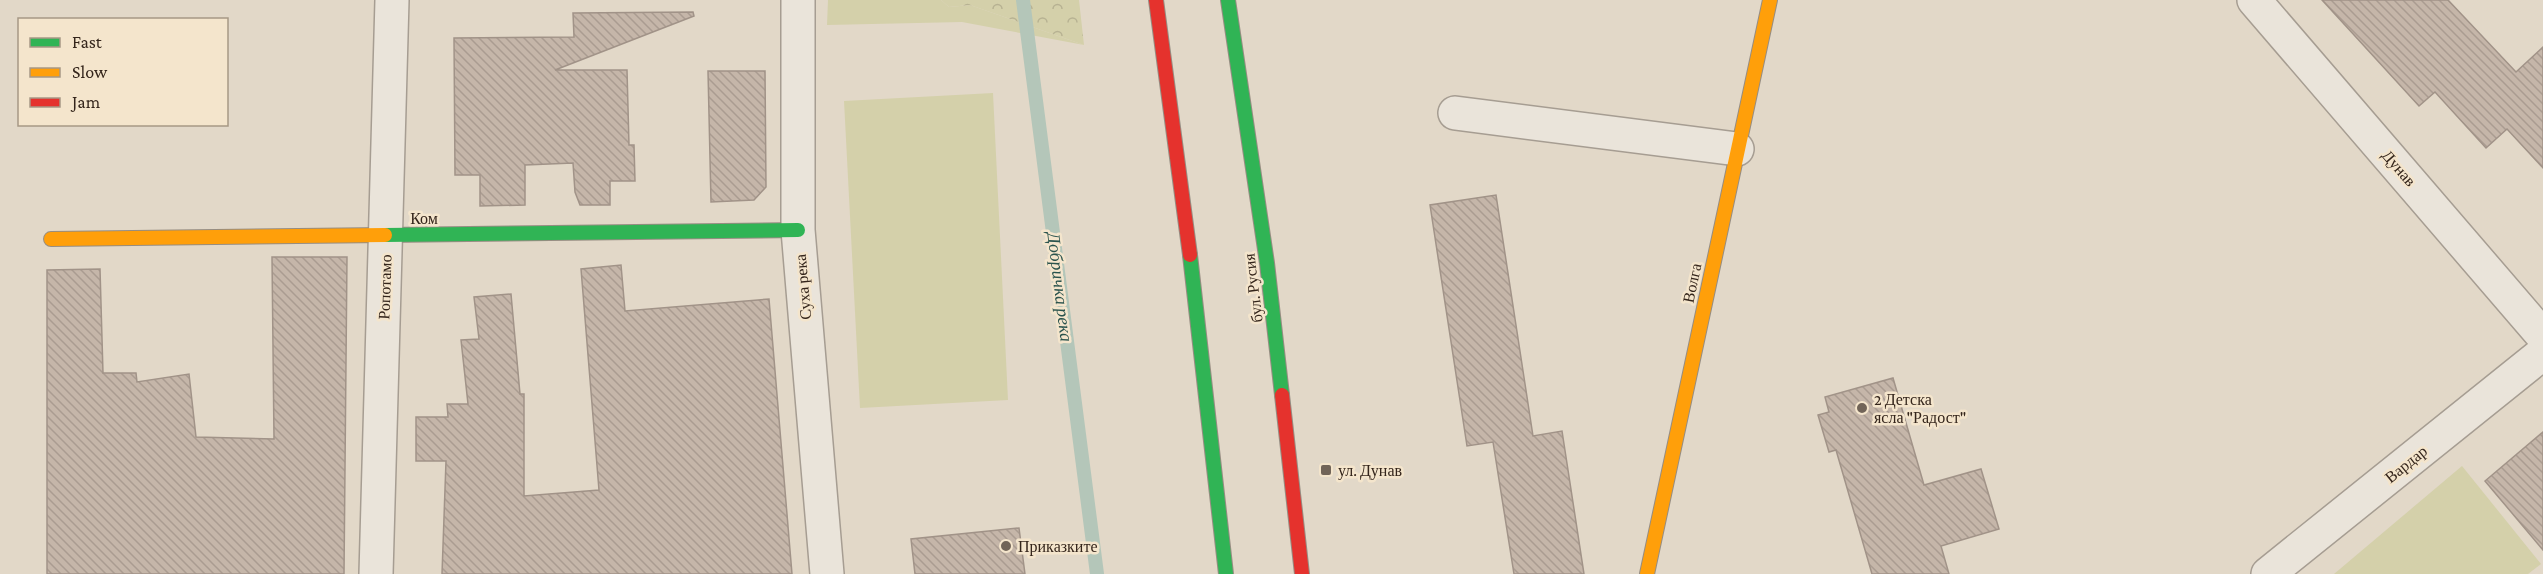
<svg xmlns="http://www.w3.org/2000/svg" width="2543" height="574" font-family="'Crimson Pro',serif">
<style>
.green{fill:#d4d0aa}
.forest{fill:url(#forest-crowns)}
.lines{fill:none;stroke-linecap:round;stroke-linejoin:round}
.stream{stroke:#b4c6b9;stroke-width:14}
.building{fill:url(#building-back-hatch);stroke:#a19388;stroke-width:1.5}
.street-casing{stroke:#a69d92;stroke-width:36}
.fast-casing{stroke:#968d82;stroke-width:16}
.slow-casing{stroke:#968d82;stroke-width:16}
.jam-casing{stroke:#968d82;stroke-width:16}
.street{stroke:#eae4da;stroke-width:33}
.fast{stroke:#30b455;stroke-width:14}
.slow{stroke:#ff9f0a;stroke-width:14}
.jam{stroke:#e5322d;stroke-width:14}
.poi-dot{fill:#716458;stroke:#f4e5cc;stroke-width:2}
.labels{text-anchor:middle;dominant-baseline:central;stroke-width:5;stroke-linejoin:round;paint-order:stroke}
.street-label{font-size:16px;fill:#34251b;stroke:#f4e5cc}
.poi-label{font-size:16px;fill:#34251b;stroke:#f4e5cc;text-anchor:start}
.water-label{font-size:18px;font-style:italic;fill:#2a534d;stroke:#f4e5cc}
</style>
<defs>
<pattern id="forest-crowns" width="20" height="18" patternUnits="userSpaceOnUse" patternTransform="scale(1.5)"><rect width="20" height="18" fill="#d4d0aa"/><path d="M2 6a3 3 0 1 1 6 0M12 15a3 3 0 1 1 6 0" fill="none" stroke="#b7b292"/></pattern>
<pattern id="building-back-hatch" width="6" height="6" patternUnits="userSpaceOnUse" patternTransform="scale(1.5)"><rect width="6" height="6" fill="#c5b6a9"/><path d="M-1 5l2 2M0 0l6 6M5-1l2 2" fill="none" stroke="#aa9c91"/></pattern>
</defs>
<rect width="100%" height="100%" fill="#e2d8c8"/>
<g class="green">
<path d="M 828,0 L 941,0 L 949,7 L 970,5 L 1084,45 L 962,22 L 827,25 Z"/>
<path d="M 993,93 L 1008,400 L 860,408 L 844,101 Z"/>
<path d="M 2462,466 L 2541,564 L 2528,574 L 2334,574 Z"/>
</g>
<path class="forest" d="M 941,0 L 1079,0 L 1084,45 L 970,5 L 949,7 Z"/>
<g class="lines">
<path class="stream" d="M 1023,0 L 1097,574"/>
</g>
<g class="building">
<path d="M 2322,0 L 2448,0 L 2516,72 L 2543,47 L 2543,168 L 2507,129 L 2486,148 L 2435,92 L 2419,106 Z"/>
<path d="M 693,12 L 694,16 L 555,70 L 627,70 L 629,145 L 634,145 L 635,181 L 610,181 L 610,205 L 580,205 L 575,192 L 573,163 L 525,165 L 525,205 L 480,206 L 480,175 L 455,175 L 454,38 L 574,37 L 573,13 Z"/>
<path d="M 708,71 L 765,71 L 766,187 L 754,200 L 711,202 Z"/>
<path d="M 1496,195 L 1533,436 L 1562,431 L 1584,574 L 1514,574 L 1493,442 L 1467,446 L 1430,205 Z"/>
<path d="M 272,257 L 347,257 L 344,574 L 47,574 L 47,270 L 100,269 L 103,373 L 136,373 L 137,382 L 189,374 L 196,437 L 274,439 Z"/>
<path d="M 621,265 L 625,311 L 769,299 L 792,574 L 442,574 L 446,461 L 416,461 L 416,417 L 448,417 L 447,404 L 468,404 L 461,340 L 479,339 L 474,297 L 511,294 L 520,394 L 524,394 L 524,496 L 599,490 L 581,269 Z"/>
<path d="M 1893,378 L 1924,485 L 1981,469 L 1999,529 L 1941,546 L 1949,574 L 1872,574 L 1836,450 L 1829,452 L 1818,415 L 1829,412 L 1825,397 Z"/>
<path d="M 2543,432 L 2543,550 L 2485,481 Z"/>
<path d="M 1019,528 L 1025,574 L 915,574 L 911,539 Z"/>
</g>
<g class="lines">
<g class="street-casing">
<g id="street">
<path d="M 798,0 L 798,230 L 827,574"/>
<path d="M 2254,0 L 2543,336"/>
<path d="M 1455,113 L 1737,149"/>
<path d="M 376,574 L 392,0"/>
<path d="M 2268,574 L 2543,353"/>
</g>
</g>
<g class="fast-casing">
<g id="fast">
<path d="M 1228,0 L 1267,263 L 1282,395"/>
<path d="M 385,235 L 798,230"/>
<path d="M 1190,255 L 1226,574"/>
</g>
</g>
<g class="slow-casing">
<g id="slow">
<path d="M 51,239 L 385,235"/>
<path d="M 1647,574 L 1770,0"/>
</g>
</g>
<g class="jam-casing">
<g id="jam">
<path d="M 1156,0 L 1190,255"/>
<path d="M 1282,395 L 1302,574"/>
</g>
</g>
<use href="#street" class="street"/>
<use href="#fast" class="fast"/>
<use href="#slow" class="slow"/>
<use href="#jam" class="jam"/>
</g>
<g class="poi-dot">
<circle cx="1862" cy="408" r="6"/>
<rect x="1320" y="464" width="12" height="12" rx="3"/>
<circle cx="1006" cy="546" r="6"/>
</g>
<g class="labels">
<g class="street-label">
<text transform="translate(2399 168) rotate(49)">Дунав</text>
<text x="424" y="218">Ком</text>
<text transform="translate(1692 283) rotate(-78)">Волга</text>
<text transform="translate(385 287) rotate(-88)">Ропотамо</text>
<text transform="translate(803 287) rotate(-95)">Суха река</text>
<text transform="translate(1253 288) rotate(-97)">бул. Русия</text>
<text transform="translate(2406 464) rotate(-39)">Вардар</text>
</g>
<g class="poi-label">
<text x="1874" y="399">2 Детска<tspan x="1874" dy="18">ясла "Радост"</tspan></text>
<text x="1338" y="470">ул. Дунав</text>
<text x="1018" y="546">Приказките</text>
</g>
<g class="water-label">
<text transform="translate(1060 287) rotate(83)">Добричка река</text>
</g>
</g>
<rect x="18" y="18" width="210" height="108" fill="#f4e5cc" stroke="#a79885" stroke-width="1.5"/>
<rect x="30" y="38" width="30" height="9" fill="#30b455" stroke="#a79885" stroke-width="1.5"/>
<text x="72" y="48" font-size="18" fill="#34251b">Fast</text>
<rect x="30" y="68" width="30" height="9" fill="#ff9f0a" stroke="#a79885" stroke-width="1.5"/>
<text x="72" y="78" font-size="18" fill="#34251b">Slow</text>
<rect x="30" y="98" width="30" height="9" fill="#e5322d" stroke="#a79885" stroke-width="1.5"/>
<text x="72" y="108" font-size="18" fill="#34251b">Jam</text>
</svg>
